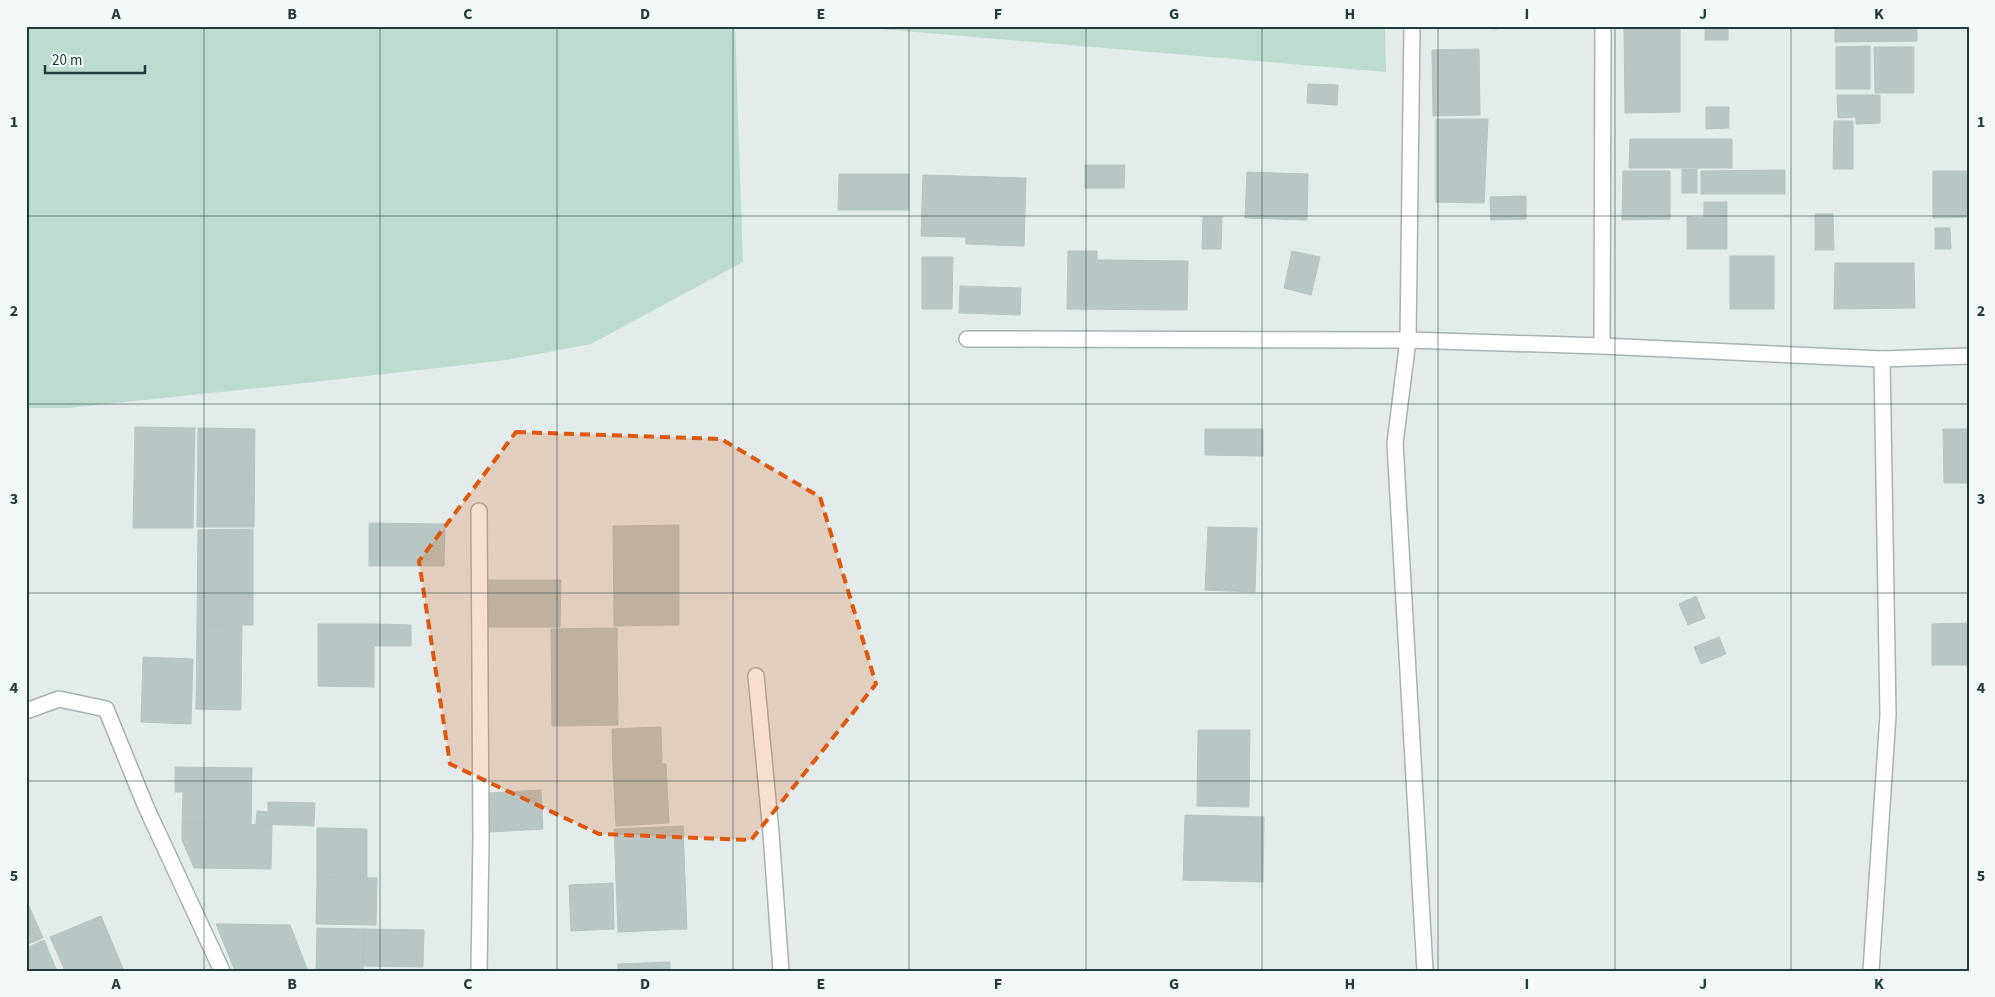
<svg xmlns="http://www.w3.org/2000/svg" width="1995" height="997" font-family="'Source Sans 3',sans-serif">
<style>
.green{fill:#bddcd0}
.building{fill:#b8c7c5;stroke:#b5c5c4}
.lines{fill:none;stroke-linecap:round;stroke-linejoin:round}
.minor-casing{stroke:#a6b3b3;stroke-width:18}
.minor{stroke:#fff;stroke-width:15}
.marked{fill:#de580e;fill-opacity:0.2;stroke:#de580e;stroke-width:4;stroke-dasharray:10 6;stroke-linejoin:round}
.grid{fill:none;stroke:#233b3c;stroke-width:1;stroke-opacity:0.55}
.neatline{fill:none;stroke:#233b3c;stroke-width:2}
.grid-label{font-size:16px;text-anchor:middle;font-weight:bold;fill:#233b3c}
</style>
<rect width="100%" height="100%" fill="#e3eceb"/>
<g class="green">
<path d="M 26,26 L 735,26 L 743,262 L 591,344 L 507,360 L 287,385 L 68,408 L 26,408 Z"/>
<path d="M 851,26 L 1385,26 L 1386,72 L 857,27 Z"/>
</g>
<g class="building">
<path d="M 1452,26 L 1498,26 L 1498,29 Z"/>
<path d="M 1624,26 L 1680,26 L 1680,112 L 1625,113 Z"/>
<rect x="1705" y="26" width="23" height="14"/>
<path d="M 1835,26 L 1917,26 L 1917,41 L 1835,42 Z"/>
<path d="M 1870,46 L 1870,89 L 1836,89 L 1836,47 Z"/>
<path d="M 1874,47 L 1914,47 L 1914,93 L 1875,93 Z"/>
<path d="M 1479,49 L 1480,115 L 1433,116 L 1432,50 Z"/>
<path d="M 1308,84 L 1338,85 L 1337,105 L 1307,103 Z"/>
<path d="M 1837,95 L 1880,95 L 1880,123 L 1856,124 L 1856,117 L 1838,118 Z"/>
<path d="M 1706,107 L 1729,107 L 1729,128 L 1706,129 Z"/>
<path d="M 1436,119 L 1488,119 L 1484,203 L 1436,202 Z"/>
<path d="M 1834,121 L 1853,121 L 1853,169 L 1833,169 Z"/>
<path d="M 1630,139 L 1732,139 L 1732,168 L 1629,168 Z"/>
<path d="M 1085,165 L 1125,165 L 1124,188 L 1085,188 Z"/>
<rect x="1682" y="169" width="15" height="24"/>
<path d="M 1785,170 L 1785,194 L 1701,194 L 1701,171 Z"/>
<path d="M 1623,171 L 1670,171 L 1670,219 L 1622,220 Z"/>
<path d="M 1933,171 L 1969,171 L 1969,217 L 1933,218 Z"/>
<path d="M 1247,172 L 1308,174 L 1307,220 L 1245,218 Z"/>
<path d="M 839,174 L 909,174 L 909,210 L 838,210 Z"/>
<path d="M 923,175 L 1026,178 L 1024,246 L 966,244 L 966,237 L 921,236 Z"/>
<path d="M 1526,196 L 1526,219 L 1491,220 L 1490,197 Z"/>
<path d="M 1704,202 L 1727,202 L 1727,249 L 1687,249 L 1687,217 L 1704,218 Z"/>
<path d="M 1815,214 L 1833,214 L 1834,250 L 1815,250 Z"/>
<path d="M 1203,217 L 1222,217 L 1221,249 L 1202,249 Z"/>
<path d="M 1935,228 L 1950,228 L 1951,249 L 1935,249 Z"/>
<path d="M 1068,251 L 1097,251 L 1097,260 L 1188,261 L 1187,310 L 1067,309 Z"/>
<path d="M 1292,251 L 1320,257 L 1311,295 L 1284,288 Z"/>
<rect x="1730" y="256" width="44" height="53"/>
<path d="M 922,257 L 953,257 L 952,309 L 922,309 Z"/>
<path d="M 1835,263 L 1914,263 L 1915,308 L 1834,309 Z"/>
<path d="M 960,286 L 1021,288 L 1020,315 L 959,313 Z"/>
<path d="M 135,427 L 195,428 L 193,528 L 133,528 Z"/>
<path d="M 198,428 L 255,429 L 254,527 L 197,527 Z"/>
<path d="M 1205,429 L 1263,429 L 1263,456 L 1205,455 Z"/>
<path d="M 1943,429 L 1969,429 L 1969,483 L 1944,483 Z"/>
<path d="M 369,523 L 445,524 L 444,566 L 369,566 Z"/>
<path d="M 679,525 L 679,625 L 614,626 L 613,526 Z"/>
<path d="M 1208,527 L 1257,528 L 1255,592 L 1205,590 Z"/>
<path d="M 253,529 L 253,625 L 197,625 L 198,530 Z"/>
<path d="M 484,580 L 561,580 L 560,627 L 484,627 Z"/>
<path d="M 1696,596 L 1705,618 L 1688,625 L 1679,604 Z"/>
<path d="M 1969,623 L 1969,665 L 1932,665 L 1932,624 Z"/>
<path d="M 242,624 L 241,710 L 196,709 L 197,625 Z"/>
<path d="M 318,624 L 374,624 L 374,687 L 318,686 Z"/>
<path d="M 374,624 L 411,625 L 411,646 L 374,646 Z"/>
<path d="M 617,628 L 618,725 L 552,726 L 551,629 Z"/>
<path d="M 1719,637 L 1726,654 L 1701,664 L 1694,647 Z"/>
<path d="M 143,657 L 193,659 L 191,724 L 141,722 Z"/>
<path d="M 661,727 L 662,764 L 613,766 L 612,729 Z"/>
<path d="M 1198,730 L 1250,730 L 1249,807 L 1197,806 Z"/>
<path d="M 662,764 L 666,764 L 669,823 L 616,826 L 613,766 Z"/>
<path d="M 175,767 L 252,768 L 251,825 L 182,823 L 183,792 L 175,792 Z"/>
<path d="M 541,790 L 543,829 L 489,832 L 488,793 Z"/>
<path d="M 268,802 L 315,803 L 314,826 L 256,824 L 257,811 L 268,812 Z"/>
<path d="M 1185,815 L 1264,817 L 1263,882 L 1183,880 Z"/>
<path d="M 182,823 L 272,825 L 271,869 L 194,868 L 182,840 Z"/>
<path d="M 683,826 L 687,929 L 618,932 L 614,829 Z"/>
<path d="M 317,828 L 367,829 L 367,878 L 317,877 Z"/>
<path d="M 317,877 L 377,878 L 376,925 L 316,924 Z"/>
<path d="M 613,883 L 614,929 L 571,931 L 569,885 Z"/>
<path d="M 26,899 L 43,938 L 26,945 Z"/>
<path d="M 101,916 L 124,971 L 65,971 L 50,937 Z"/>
<path d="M 216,924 L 290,925 L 308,971 L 235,971 Z"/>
<path d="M 317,928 L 364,929 L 363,971 L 316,971 Z"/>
<path d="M 364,929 L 424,930 L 423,967 L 363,966 Z"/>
<path d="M 44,940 L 57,971 L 26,971 L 26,948 Z"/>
<path d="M 670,962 L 670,971 L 618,971 L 618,964 Z"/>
</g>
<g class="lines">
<g class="minor-casing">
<g id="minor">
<path d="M 1412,26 L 1408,340 L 1395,443 L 1425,971"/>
<path d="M 967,339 L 1408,340 L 1602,346 L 1882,359 L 1969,356"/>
<path d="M 1602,346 L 1603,26"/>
<path d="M 756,676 L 771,833 L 781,971"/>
<path d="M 26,711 L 59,699 L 106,709 L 146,807 L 222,971"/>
<path d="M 479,971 L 481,838 L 479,511"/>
<path d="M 1871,971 L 1888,715 L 1882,359"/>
</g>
</g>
<use href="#minor" class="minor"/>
</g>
<path class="marked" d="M 516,432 L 721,439 L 820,497 L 876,684 L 751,840 L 599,834 L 450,764 L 419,561 Z"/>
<path class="grid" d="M 204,26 L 204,971M 380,26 L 380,971M 557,26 L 557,971M 733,26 L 733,971M 909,26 L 909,971M 1086,26 L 1086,971M 1262,26 L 1262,971M 1438,26 L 1438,971M 1615,26 L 1615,971M 1791,26 L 1791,971M 26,216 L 1969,216M 26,404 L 1969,404M 26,593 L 1969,593M 26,781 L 1969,781"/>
<rect width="1995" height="997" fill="none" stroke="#f3f9f8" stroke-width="55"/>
<path d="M45 65v8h100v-8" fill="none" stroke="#233b3c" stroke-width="2.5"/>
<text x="52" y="65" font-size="15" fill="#233b3c" stroke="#f3f9f8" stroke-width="4" paint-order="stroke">20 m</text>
<rect x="28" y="28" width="1940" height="942" class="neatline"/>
<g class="grid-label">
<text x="116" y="19">A</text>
<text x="292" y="19">B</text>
<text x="468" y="19">C</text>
<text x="645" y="19">D</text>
<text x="821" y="19">E</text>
<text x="998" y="19">F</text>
<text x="1174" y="19">G</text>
<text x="1350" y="19">H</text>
<text x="1527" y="19">I</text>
<text x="1703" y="19">J</text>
<text x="1879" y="19">K</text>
<text x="14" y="127">1</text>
<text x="1981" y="127">1</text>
<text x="14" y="316">2</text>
<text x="1981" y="316">2</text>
<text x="14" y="504">3</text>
<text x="1981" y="504">3</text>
<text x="14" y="693">4</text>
<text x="1981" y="693">4</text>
<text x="14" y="881">5</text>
<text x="1981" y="881">5</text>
<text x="116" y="989">A</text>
<text x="292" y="989">B</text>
<text x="468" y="989">C</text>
<text x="645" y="989">D</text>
<text x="821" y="989">E</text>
<text x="998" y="989">F</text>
<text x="1174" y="989">G</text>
<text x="1350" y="989">H</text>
<text x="1527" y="989">I</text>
<text x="1703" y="989">J</text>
<text x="1879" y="989">K</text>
</g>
</svg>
